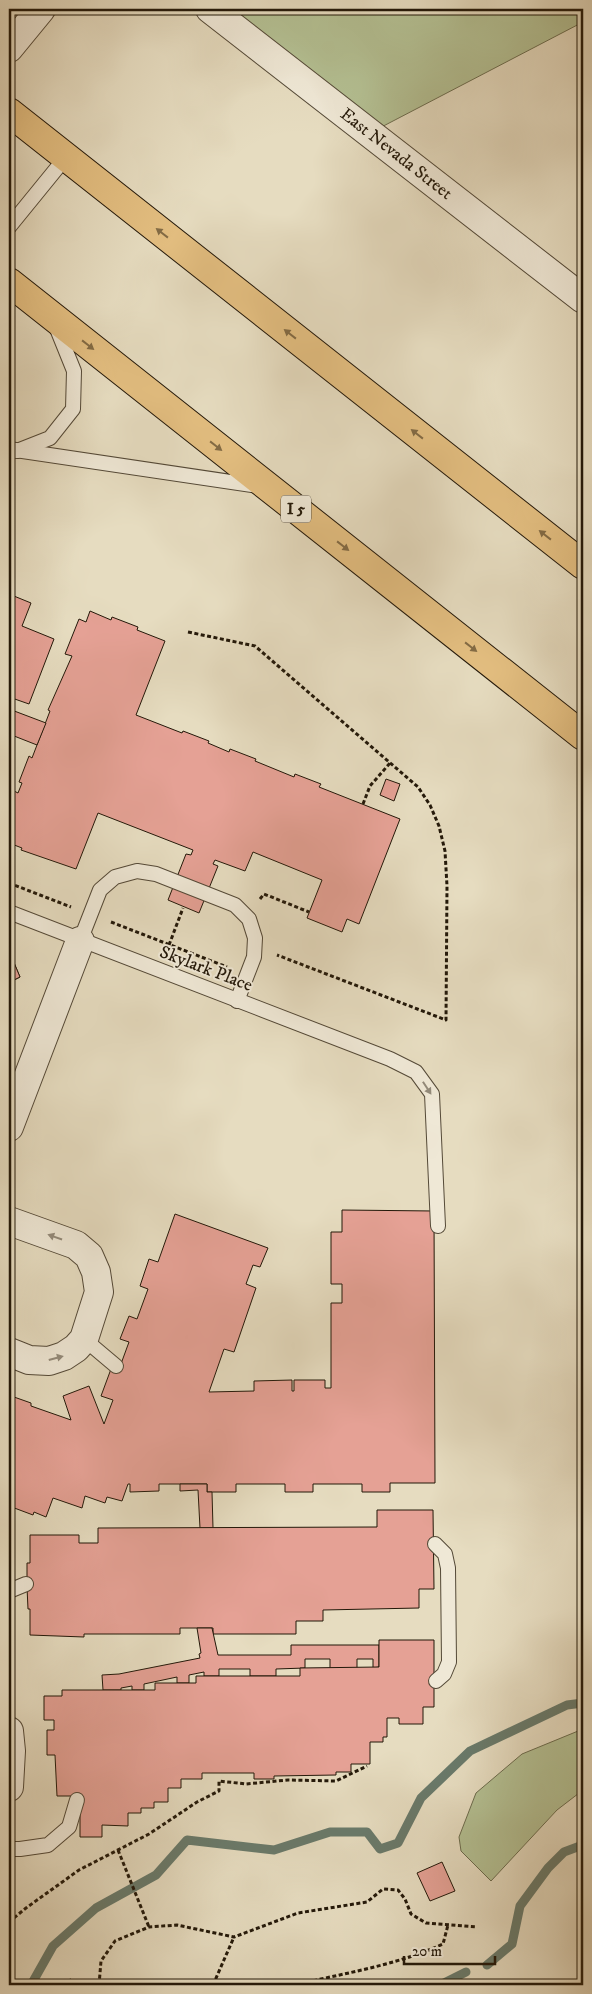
<svg xmlns="http://www.w3.org/2000/svg" width="592" height="1994" font-family="'IM FELL DW Pica',serif">
<style>
.green{fill:#b4c093;stroke:#6c6c4e}
.lines{fill:none;stroke-linecap:round;stroke-linejoin:round}
.stream{stroke:#697a6b;stroke-width:9}
.building{fill:#e5a195;stroke:#231809}
.service-casing{stroke:#544937;stroke-width:16}
.minor-casing{stroke:#544937;stroke-width:30}
.tertiary-casing{stroke:#544937;stroke-width:30}
.motorway-casing{stroke:#231809;stroke-width:30}
.path{stroke:#231809;stroke-width:3;stroke-dasharray:4 2.5;stroke-linecap:butt}
.service{stroke:#efe8d6;stroke-width:14}
.minor{stroke:#efe8d6;stroke-width:28}
.tertiary{stroke:#efe8d6;stroke-width:28}
.motorway{stroke:#e3be80;stroke-width:28}
.oneway{fill:#836b44}
.oneway2{fill:#938a7a}
.labels{text-anchor:middle;dominant-baseline:central;stroke-width:4;stroke-linejoin:round;paint-order:stroke}
.shield{fill:#efe8d6;stroke:#605646;stroke-width:1}
.shield-label{font-size:16px;font-weight:bold;fill:#231809}
.street-label{font-size:18px;fill:#231809;stroke:#efe8d6}
</style>
<rect width="100%" height="100%" fill="#e6dcc0"/>
<filter id="stains"><feTurbulence type="fractalNoise" baseFrequency=".004" numOctaves="4"/><feColorMatrix values="0 0 0 0 .2 0 0 0 0 .09 0 0 0 0 .02 0 0 0 .5 -.17"/></filter>
<radialGradient id="worn" r=".72"><stop offset=".6" stop-color="#630" stop-opacity="0"/><stop offset="1" stop-color="#630" stop-opacity=".3"/></radialGradient>
<g class="green">
<path d="M 210,9 L 583,9 L 583,22 L 370,133 Z"/>
<path d="M 583,1729 L 583,1790 L 557,1810 L 491,1881 L 461,1851 L 459,1837 L 476,1793 L 522,1754 Z"/>
</g>
<g class="lines">
<g class="stream">
<path d="M 487,1965 L 512,1944 L 520,1906 L 548,1868 L 564,1852 L 580,1846 L 583,1847"/>
<path d="M 31,1985 L 53,1946 L 96,1908 L 156,1875 L 187,1840 L 274,1850 L 330,1832 L 367,1832 L 380,1849 L 398,1843 L 421,1798 L 470,1751 L 567,1705 L 583,1703"/>
<path d="M 440,1985 L 466,1972"/>
</g>
</g>
<g class="building">
<path d="M 9,594 L 31,603 L 22,626 L 54,639 L 29,704 L 9,697 Z"/>
<path d="M 90,611 L 111,620 L 112,617 L 138,627 L 137,630 L 165,641 L 136,715 L 182,733 L 183,731 L 209,741 L 208,743 L 229,752 L 230,749 L 256,759 L 255,761 L 294,777 L 295,774 L 321,784 L 319,787 L 400,819 L 359,924 L 347,919 L 342,932 L 307,918 L 322,880 L 253,852 L 245,871 L 215,860 L 213,864 L 218,866 L 199,913 L 168,900 L 186,854 L 191,855 L 193,850 L 98,813 L 76,869 L 21,850 L 22,848 L 9,843 L 9,799 L 12,790 L 18,793 L 22,783 L 19,782 L 29,756 L 32,758 L 50,711 L 48,710 L 72,656 L 65,654 L 79,619 L 86,622 Z"/>
<path d="M 9,709 L 46,723 L 37,745 L 9,734 Z"/>
<path d="M 386,779 L 400,784 L 394,801 L 380,795 Z"/>
<path d="M 12,958 L 20,977 L 14,980 L 9,994 L 9,959 Z"/>
<path d="M 12,958 L 20,977 L 14,980 L 9,994 L 9,959 Z"/>
<path d="M 342,1210 L 434,1211 L 435,1483 L 390,1483 L 390,1492 L 362,1492 L 362,1484 L 313,1484 L 313,1492 L 285,1492 L 285,1484 L 236,1484 L 236,1492 L 207,1492 L 207,1484 L 159,1484 L 159,1491 L 130,1492 L 130,1484 L 128,1484 L 122,1501 L 107,1497 L 105,1503 L 85,1496 L 82,1508 L 53,1498 L 46,1517 L 34,1512 L 33,1515 L 9,1506 L 9,1402 L 12,1403 L 14,1397 L 31,1403 L 31,1406 L 71,1420 L 63,1396 L 89,1386 L 104,1424 L 113,1400 L 101,1396 L 111,1369 L 118,1372 L 129,1342 L 120,1339 L 129,1316 L 137,1319 L 148,1289 L 140,1286 L 149,1259 L 158,1262 L 175,1214 L 268,1248 L 260,1267 L 253,1265 L 246,1284 L 256,1288 L 234,1352 L 224,1349 L 209,1392 L 254,1391 L 254,1381 L 292,1380 L 292,1391 L 294,1391 L 294,1380 L 325,1380 L 325,1388 L 331,1388 L 331,1303 L 342,1303 L 342,1284 L 331,1284 L 331,1232 L 342,1232 Z"/>
<path d="M 180,1484 L 207,1484 L 207,1492 L 212,1492 L 213,1528 L 200,1528 L 198,1490 L 180,1491 Z"/>
<path d="M 377,1510 L 433,1510 L 434,1589 L 419,1589 L 419,1608 L 323,1610 L 323,1621 L 296,1621 L 296,1634 L 213,1634 L 213,1628 L 180,1628 L 180,1634 L 84,1634 L 84,1637 L 30,1635 L 30,1609 L 28,1609 L 27,1587 L 27,1563 L 30,1563 L 30,1535 L 79,1535 L 79,1543 L 98,1543 L 98,1528 L 377,1527 Z"/>
<path d="M 197,1628 L 212,1628 L 218,1655 L 291,1655 L 291,1645 L 379,1645 L 379,1667 L 373,1668 L 373,1659 L 357,1659 L 357,1669 L 330,1669 L 330,1659 L 305,1659 L 305,1668 L 276,1669 L 276,1676 L 250,1676 L 250,1669 L 219,1669 L 219,1676 L 204,1676 L 204,1672 L 189,1675 L 189,1683 L 177,1683 L 177,1677 L 144,1684 L 144,1690 L 132,1690 L 132,1686 L 121,1688 L 121,1690 L 103,1690 L 102,1675 L 119,1674 L 200,1658 L 199,1654 L 201,1653 Z"/>
<path d="M 379,1640 L 434,1640 L 434,1707 L 423,1707 L 423,1724 L 399,1724 L 399,1718 L 387,1718 L 387,1737 L 383,1737 L 383,1742 L 370,1742 L 370,1764 L 351,1764 L 351,1772 L 336,1772 L 336,1775 L 274,1776 L 274,1779 L 254,1779 L 254,1773 L 202,1773 L 202,1779 L 181,1779 L 181,1788 L 168,1788 L 168,1802 L 154,1802 L 154,1808 L 141,1808 L 141,1813 L 128,1813 L 128,1826 L 102,1825 L 102,1837 L 80,1837 L 80,1796 L 57,1796 L 55,1755 L 47,1755 L 47,1730 L 54,1730 L 54,1720 L 44,1720 L 44,1696 L 62,1696 L 62,1690 L 155,1690 L 155,1683 L 196,1683 L 196,1676 L 300,1676 L 300,1668 L 379,1667 Z"/>
<path d="M 442,1862 L 455,1891 L 430,1901 L 417,1873 Z"/>
<path d="M 71,1979 L 73,1985 L 57,1985 L 56,1983 Z"/>
</g>
<g class="lines">
<g class="service-casing">
<g id="service">
<path d="M 9,227 L 66,157"/>
<path d="M 9,449 L 258,486"/>
<path d="M 17,451 L 50,438 L 73,409 L 74,371 L 55,324"/>
<path d="M 9,912 L 390,1059 L 416,1072 L 432,1094 L 438,1226"/>
<path d="M 80,941 L 100,890 L 115,877 L 137,871 L 156,874 L 235,905 L 249,919 L 255,938 L 254,957 L 237,1001"/>
<path d="M 84,1339 L 116,1366"/>
<path d="M 435,1544 L 445,1554 L 448,1568 L 449,1662 L 444,1674 L 436,1681"/>
<path d="M 9,1591 L 26,1584"/>
<path d="M 9,1849 L 20,1849 L 48,1845 L 69,1827 L 77,1800"/>
</g>
</g>
<g class="minor-casing">
<g id="minor">
<path d="M 9,1127 L 80,941"/>
<path d="M 9,1221 L 76,1245 L 89,1256 L 96,1272 L 99,1292 L 84,1339 L 76,1348 L 64,1356 L 49,1361 L 29,1360 L 9,1352"/>
<path d="M 9,1731 L 11,1751 L 9,1787"/>
</g>
</g>
<g class="tertiary-casing">
<g id="tertiary">
<path d="M 210,9 L 583,299"/>
<path d="M 9,48 L 41,9"/>
</g>
</g>
<g class="motorway-casing">
<g id="motorway">
<path d="M 9,112 L 583,565"/>
<path d="M 9,282 L 583,736"/>
</g>
</g>
<g class="path">
<path d="M 188,632 L 255,646 L 418,787 L 430,805 L 439,826 L 445,851 L 447,886 L 446,1020 L 277,955"/>
<path d="M 363,804 L 370,786 L 390,763"/>
<path d="M 9,883 L 71,907"/>
<path d="M 260,899 L 264,894 L 309,912"/>
<path d="M 111,922 L 227,967"/>
<path d="M 169,945 L 183,908"/>
<path d="M 118,1850 L 149,1927"/>
<path d="M 9,1922 L 26,1908 L 79,1870 L 149,1834 L 197,1802 L 219,1791 L 219,1781 L 246,1784 L 288,1780 L 336,1781 L 367,1766"/>
<path d="M 99,1985 L 101,1961 L 115,1941 L 149,1927 L 177,1925 L 234,1937 L 298,1913 L 367,1902 L 383,1889 L 398,1890 L 405,1899 L 411,1914 L 426,1923 L 477,1927"/>
<path d="M 213,1985 L 234,1937"/>
<path d="M 301,1985 L 312,1981 C 357,1971 401,1963 443,1944 L 448,1925"/>
</g>
<use href="#service" class="service"/>
<use href="#minor" class="minor"/>
<use href="#tertiary" class="tertiary"/>
<use href="#motorway" class="motorway"/>
</g>
<defs><path id="oneway-solid" d="M-6-.8H1V-3.2L6.5 0L1 3.2V.8H-6Z" transform="scale(1.25)"/></defs>
<g class="oneway">
<use href="#oneway-solid" transform="translate(162 233) rotate(-142)"/>
<use href="#oneway-solid" transform="translate(290 334) rotate(-142)"/>
<use href="#oneway-solid" transform="translate(88 345) rotate(38)"/>
<use href="#oneway-solid" transform="translate(417 434) rotate(-142)"/>
<use href="#oneway-solid" transform="translate(216 446) rotate(38)"/>
<use href="#oneway-solid" transform="translate(545 535) rotate(-142)"/>
<use href="#oneway-solid" transform="translate(343 546) rotate(38)"/>
<use href="#oneway-solid" transform="translate(471 647) rotate(38)"/>
</g>
<g class="oneway2">
<use href="#oneway-solid" transform="translate(427 1088) rotate(57)"/>
<use href="#oneway-solid" transform="translate(55 1237) rotate(-161)"/>
<use href="#oneway-solid" transform="translate(56 1358) rotate(-15)"/>
</g>
<g class="labels">
<rect class="shield" x="281" y="495.5" width="30" height="27" rx="4"/>
<g class="shield-label">
<text x="296" y="509">I 5</text>
</g>
<g class="street-label">
<text transform="translate(396 154) rotate(38)">East Nevada Street</text>
<text transform="translate(206 969) rotate(21)">Skylark Place</text>
</g>
</g>
<rect width="592" height="1994" fill="none" stroke="#e6dcc0" stroke-width="30"/>
<rect x="10" y="10" width="572" height="1974" fill="none" stroke="#231809" stroke-width="2.5"/>
<rect x="15" y="15" width="562" height="1964" fill="none" stroke="#231809"/>
<path d="M404 1956v8h91v-8" fill="none" stroke="#231809" stroke-width="2.5"/>
<text x="412" y="1956" font-size="15" fill="#231809" stroke="#efe8d6" stroke-width="4" paint-order="stroke">20 m</text>
<rect width="100%" height="100%" filter="url(#stains)"/>
<rect width="100%" height="100%" fill="url(#worn)"/>
</svg>
